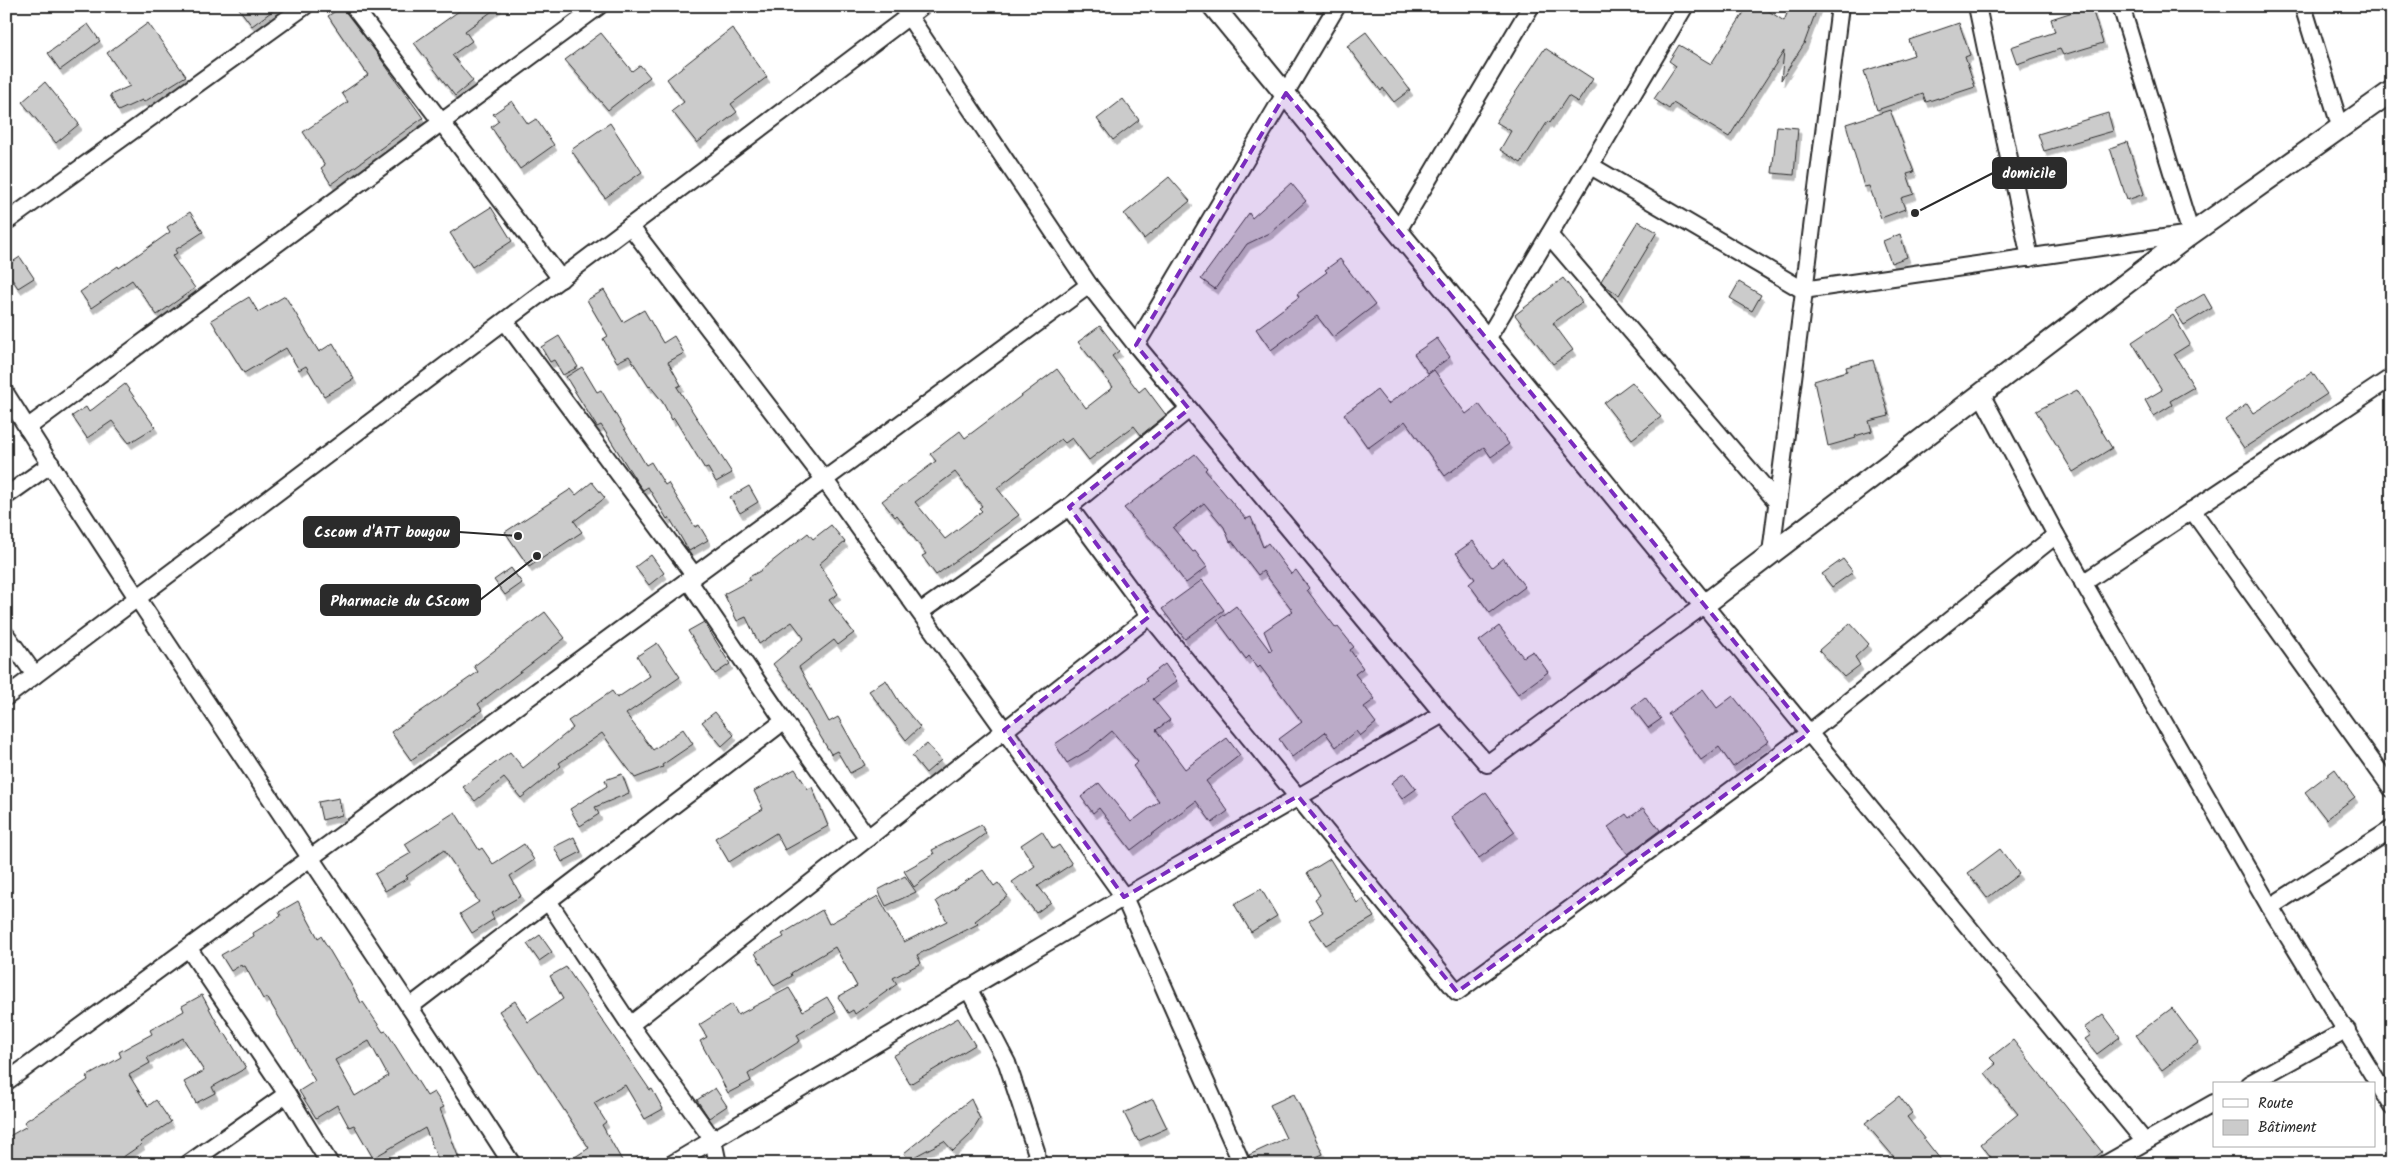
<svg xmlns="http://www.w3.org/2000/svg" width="2398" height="1170" font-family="Kalam,sans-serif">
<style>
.building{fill:#cbcbcb;stroke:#2b2b2b;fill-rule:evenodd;filter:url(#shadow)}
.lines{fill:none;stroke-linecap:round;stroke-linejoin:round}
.minor-casing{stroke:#2b2b2b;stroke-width:20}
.tertiary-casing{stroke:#2b2b2b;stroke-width:24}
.minor{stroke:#fff;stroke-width:16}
.tertiary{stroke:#fff;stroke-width:20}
.marked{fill:#7b2cbf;fill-opacity:0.2;stroke:#7b2cbf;stroke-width:4;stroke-dasharray:10 6;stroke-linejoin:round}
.leader{fill:none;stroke:#2b2b2b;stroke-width:2}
.callout-dot{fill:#2b2b2b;stroke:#fff;stroke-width:2}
.callout{fill:#2b2b2b;stroke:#2b2b2b;stroke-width:2}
.callout-label{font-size:15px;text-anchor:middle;font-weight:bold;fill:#fff}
</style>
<defs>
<filter id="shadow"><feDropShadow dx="3" dy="5.5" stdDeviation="0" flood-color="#0004"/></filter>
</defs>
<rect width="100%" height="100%" fill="#fff"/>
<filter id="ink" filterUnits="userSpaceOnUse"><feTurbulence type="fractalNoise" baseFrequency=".02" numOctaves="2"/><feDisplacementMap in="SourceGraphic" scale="10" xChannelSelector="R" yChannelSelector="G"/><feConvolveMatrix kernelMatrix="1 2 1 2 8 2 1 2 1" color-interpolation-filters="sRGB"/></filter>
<g filter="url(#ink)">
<g class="building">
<path d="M 237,6 L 279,6 L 252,26 Z"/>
<path d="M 343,6 L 423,118 L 331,184 L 321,168 L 325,165 L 303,132 L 348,102 L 342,93 L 368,75 L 328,16 Z"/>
<path d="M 466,6 L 499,6 L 465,31 L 472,41 L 452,55 L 473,81 L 455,96 L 414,43 Z"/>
<path d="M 1748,6 L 1761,6 L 1784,21 L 1790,6 L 1818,6 L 1804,44 L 1781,80 L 1784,51 L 1729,137 L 1673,103 L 1669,109 L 1654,99 L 1676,66 L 1669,61 L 1679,45 L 1711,64 Z"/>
<path d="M 2091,6 L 2103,43 L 2063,55 L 2060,49 L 2017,64 L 2011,47 L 2055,32 L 2051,19 Z"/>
<path d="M 148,23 L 186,76 L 144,102 L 142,100 L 118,111 L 110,95 L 130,86 L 107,53 Z"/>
<path d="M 1959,23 L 1970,55 L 1965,57 L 1975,87 L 1938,99 L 1938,98 L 1926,102 L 1923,94 L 1877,110 L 1864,71 L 1914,55 L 1909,40 Z"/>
<path d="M 88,24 L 100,41 L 60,70 L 48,53 Z"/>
<path d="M 732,28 L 767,77 L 731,104 L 737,112 L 697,143 L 672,111 L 684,102 L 667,79 Z"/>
<path d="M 1366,32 L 1410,90 L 1394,102 L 1383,88 L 1381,91 L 1347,46 Z"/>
<path d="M 601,33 L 632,71 L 640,65 L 650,77 L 608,110 L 565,60 Z"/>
<path d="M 1545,48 L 1593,79 L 1578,102 L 1568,96 L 1550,123 L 1548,121 L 1521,163 L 1500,150 L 1511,131 L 1496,122 Z"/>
<path d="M 45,82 L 79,124 L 56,143 L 22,102 Z"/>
<path d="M 1123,99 L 1139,120 L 1113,140 L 1097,119 Z"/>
<path d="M 512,101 L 528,124 L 536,119 L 554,145 L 520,169 L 491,127 L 499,121 L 493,114 Z"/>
<path d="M 1890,110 L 1914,172 L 1907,174 L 1914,194 L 1901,198 L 1905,209 L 1881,218 L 1869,186 L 1864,187 L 1846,124 Z"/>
<path d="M 2108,113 L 2113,131 L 2044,151 L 2038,134 Z"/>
<path d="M 610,123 L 642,172 L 605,198 L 571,150 Z"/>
<path d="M 1777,126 L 1798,128 L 1794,175 L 1772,173 Z"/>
<path d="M 2127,142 L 2144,194 L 2127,200 L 2110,148 Z"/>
<path d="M 1169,177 L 1190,201 L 1144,239 L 1124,214 Z"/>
<path d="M 1291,183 L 1306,201 L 1270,233 L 1247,244 L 1215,289 L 1201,279 L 1249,213 L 1252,218 Z"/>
<path d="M 491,207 L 512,241 L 472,267 L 450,233 Z"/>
<path d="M 190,212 L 203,232 L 175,250 L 177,253 L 172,256 L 195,288 L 157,315 L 132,280 L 91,308 L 80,292 L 118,266 L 119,268 L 170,232 L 167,227 Z"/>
<path d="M 1638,221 L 1657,232 L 1619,295 L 1607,287 L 1601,281 Z"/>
<path d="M 1900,234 L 1907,257 L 1891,263 L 1883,241 Z"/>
<path d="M 20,257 L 34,278 L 18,288 L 6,270 L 6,266 Z"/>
<path d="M 1340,259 L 1375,305 L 1333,337 L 1317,316 L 1271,350 L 1256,329 L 1299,297 L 1297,294 L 1327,272 L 1325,270 Z"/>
<path d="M 1563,278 L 1582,302 L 1553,323 L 1573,350 L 1553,364 L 1515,315 Z"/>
<path d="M 1739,282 L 1761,295 L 1752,311 L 1730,298 Z"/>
<path d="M 604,290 L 623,322 L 644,310 L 663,343 L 674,336 L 684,353 L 668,362 L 681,385 L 677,387 L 732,473 L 716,482 L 708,468 L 705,469 L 674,418 L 672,420 L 662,401 L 650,386 L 649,387 L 629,356 L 617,362 L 603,339 L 608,336 L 587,300 Z"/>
<path d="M 2204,294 L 2212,308 L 2184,325 L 2175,311 Z"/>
<path d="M 285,296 L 319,352 L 333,343 L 354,379 L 324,396 L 306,366 L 299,370 L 286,348 L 244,373 L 211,320 L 249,297 L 258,312 Z"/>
<path d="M 2173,315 L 2190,344 L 2174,354 L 2194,387 L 2170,401 L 2172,405 L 2154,416 L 2145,400 L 2162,390 L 2132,342 Z"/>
<path d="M 1100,326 L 1119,351 L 1112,356 L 1139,392 L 1145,387 L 1166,415 L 1141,435 L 1134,426 L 1089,460 L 1072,438 L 1065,443 L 1061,439 L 997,488 L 1019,515 L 936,575 L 922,556 L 926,554 L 897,515 L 895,517 L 882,501 L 936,461 L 930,454 L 960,431 L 965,438 L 1057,369 L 1086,408 L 1113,387 L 1078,342 ZM 955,472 L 982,506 L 979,508 L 982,511 L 945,539 L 915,502 Z"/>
<path d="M 559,336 L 578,367 L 563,375 L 554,360 L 550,362 L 541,347 Z"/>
<path d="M 1437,338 L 1450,357 L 1428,373 L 1414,354 Z"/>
<path d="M 1873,360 L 1889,416 L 1869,421 L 1872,431 L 1855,436 L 1856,438 L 1828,446 L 1814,381 L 1847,371 L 1846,367 Z"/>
<path d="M 582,367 L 597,392 L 601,390 L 646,465 L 651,462 L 665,485 L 668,483 L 695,527 L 699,525 L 708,540 L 689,551 L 669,517 L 667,519 L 648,487 L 643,490 L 639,485 L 601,425 L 597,427 L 566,377 Z"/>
<path d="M 1434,370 L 1466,414 L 1479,404 L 1509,444 L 1491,457 L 1484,447 L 1445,476 L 1405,421 L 1368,448 L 1344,414 L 1377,390 L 1388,404 Z"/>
<path d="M 2312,372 L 2327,394 L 2244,448 L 2225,420 L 2247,404 L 2253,413 L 2263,407 Z"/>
<path d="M 1632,382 L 1661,417 L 1632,439 L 1604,403 Z"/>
<path d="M 125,384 L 155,427 L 129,443 L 112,421 L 87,438 L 72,416 L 86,407 L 89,412 Z"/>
<path d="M 2077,390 L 2112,448 L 2073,472 L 2036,411 Z"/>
<path d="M 1195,454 L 1207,468 L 1205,470 L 1246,519 L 1251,517 L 1263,547 L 1268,543 L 1291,574 L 1296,570 L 1309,588 L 1307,590 L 1336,628 L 1338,627 L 1354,647 L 1350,650 L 1363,668 L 1355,674 L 1375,699 L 1364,707 L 1376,723 L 1360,736 L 1356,731 L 1336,747 L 1325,732 L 1292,757 L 1279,739 L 1302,722 L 1260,666 L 1258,668 L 1249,656 L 1246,659 L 1217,620 L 1236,606 L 1270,651 L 1272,650 L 1264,631 L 1293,611 L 1263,571 L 1258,575 L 1232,541 L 1230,542 L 1224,527 L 1204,503 L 1173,528 L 1193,552 L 1195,551 L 1207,567 L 1186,583 L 1174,567 L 1175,566 L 1124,508 Z"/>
<path d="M 592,482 L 605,498 L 574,521 L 582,532 L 529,567 L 505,532 L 571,489 L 576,495 Z"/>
<path d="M 749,486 L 758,502 L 740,513 L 730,497 Z"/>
<path d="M 831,525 L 845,542 L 819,564 L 838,594 L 829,600 L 854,633 L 838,645 L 834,640 L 799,667 L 829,722 L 838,717 L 865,765 L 850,773 L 837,751 L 831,754 L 792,689 L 773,664 L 804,638 L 792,622 L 759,644 L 746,617 L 737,621 L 724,594 L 750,580 L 749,577 L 760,571 L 808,533 L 813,539 Z"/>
<path d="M 1473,541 L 1492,567 L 1503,558 L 1525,587 L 1490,613 L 1469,584 L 1475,579 L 1456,553 Z"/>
<path d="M 651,555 L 664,573 L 649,585 L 635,567 Z"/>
<path d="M 1843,559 L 1853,572 L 1832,587 L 1822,574 Z"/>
<path d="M 511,568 L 522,583 L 505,595 L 494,580 Z"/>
<path d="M 1202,580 L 1224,610 L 1185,639 L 1162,609 Z"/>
<path d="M 545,612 L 565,638 L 478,704 L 482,710 L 411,760 L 391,732 L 478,672 L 474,666 Z"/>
<path d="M 704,622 L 730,664 L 715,674 L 688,631 Z"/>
<path d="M 1850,623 L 1869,644 L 1855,657 L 1860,665 L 1844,677 L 1819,650 Z"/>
<path d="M 1499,626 L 1523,657 L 1533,651 L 1548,672 L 1518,694 L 1479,641 Z"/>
<path d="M 657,643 L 680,677 L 626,714 L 653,750 L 683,729 L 693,744 L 662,765 L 663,767 L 635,778 L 602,733 L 559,763 L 561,766 L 521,798 L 504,778 L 475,801 L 463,787 L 510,752 L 523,768 L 573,728 L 568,721 L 612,691 L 617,698 L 650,676 L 637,656 Z"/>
<path d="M 1165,664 L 1177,681 L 1153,699 L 1170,720 L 1156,730 L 1185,769 L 1227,738 L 1240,755 L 1206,781 L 1228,811 L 1212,823 L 1196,801 L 1131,850 L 1099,808 L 1093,813 L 1081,797 L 1099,783 L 1131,822 L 1159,801 L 1133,766 L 1138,762 L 1112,731 L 1089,750 L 1067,763 L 1055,744 L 1147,681 L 1145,679 Z"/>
<path d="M 886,680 L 900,703 L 920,727 L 906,740 L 869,691 Z"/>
<path d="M 1703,689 L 1717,708 L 1733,696 L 1769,741 L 1733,767 L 1719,747 L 1701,760 L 1668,714 Z"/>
<path d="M 1645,697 L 1661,719 L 1648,728 L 1632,707 Z"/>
<path d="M 715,712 L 734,735 L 722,746 L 702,722 Z"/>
<path d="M 927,744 L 941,760 L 926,773 L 912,756 Z"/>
<path d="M 795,769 L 808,789 L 812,787 L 828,826 L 785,850 L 776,833 L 729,862 L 715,838 L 763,809 L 754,791 Z"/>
<path d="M 2335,769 L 2355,797 L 2326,819 L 2305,792 Z"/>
<path d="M 1404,773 L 1416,789 L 1402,799 L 1391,783 Z"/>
<path d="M 622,774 L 629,793 L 595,807 L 599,814 L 580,826 L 570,809 L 607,786 L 605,780 Z"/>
<path d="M 1486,792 L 1515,832 L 1479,858 L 1451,817 Z"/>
<path d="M 339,798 L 342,815 L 322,820 L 318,802 Z"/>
<path d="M 1643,808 L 1660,830 L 1628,854 L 1608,827 L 1626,814 L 1629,818 Z"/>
<path d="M 455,812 L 479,850 L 482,848 L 493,864 L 524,844 L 534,860 L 510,876 L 521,896 L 491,913 L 494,919 L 472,933 L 460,914 L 479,902 L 444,850 L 406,876 L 408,878 L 385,891 L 375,874 L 411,853 L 405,844 Z"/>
<path d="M 981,825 L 986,833 L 914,887 L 904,871 L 934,854 L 932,850 Z"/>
<path d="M 1042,831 L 1053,849 L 1059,845 L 1072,864 L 1038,886 L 1051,902 L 1036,913 L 1012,882 L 1035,866 L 1021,845 Z"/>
<path d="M 574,837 L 581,852 L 562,862 L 554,847 Z"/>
<path d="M 2000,849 L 2019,874 L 1987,898 L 1968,873 Z"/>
<path d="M 1330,859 L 1357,903 L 1363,899 L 1374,917 L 1326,945 L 1309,921 L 1323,912 L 1315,899 L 1320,895 L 1307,873 Z"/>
<path d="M 983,870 L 994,886 L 998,883 L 1008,896 L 975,921 L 978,924 L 917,955 L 921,963 L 893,978 L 897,984 L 855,1014 L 853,1010 L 848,1013 L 838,997 L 857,986 L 835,947 L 791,973 L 792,976 L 774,986 L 755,953 L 784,937 L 782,934 L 822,910 L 829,924 L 878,896 L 904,942 L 947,921 L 936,901 Z"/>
<path d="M 905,876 L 916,892 L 886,906 L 878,890 Z"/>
<path d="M 1261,889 L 1277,916 L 1251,932 L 1234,904 Z"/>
<path d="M 298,901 L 318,938 L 321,936 L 340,968 L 342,968 L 361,1003 L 363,1002 L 383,1032 L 386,1031 L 427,1096 L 434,1092 L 444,1107 L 440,1109 L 461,1164 L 440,1164 L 425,1128 L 373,1158 L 354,1125 L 349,1127 L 337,1105 L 316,1118 L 299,1091 L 315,1081 L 286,1029 L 267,997 L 263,999 L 245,966 L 242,967 L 241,965 L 231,971 L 221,955 L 254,936 L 253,933 L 281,916 L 279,912 ZM 369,1041 L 388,1076 L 355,1096 L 335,1060 Z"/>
<path d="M 540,935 L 552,952 L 539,961 L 527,944 Z"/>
<path d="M 566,967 L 650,1090 L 652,1089 L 663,1109 L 645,1119 L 625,1085 L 594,1103 L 606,1122 L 602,1125 L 624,1164 L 564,1164 L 589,1148 L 499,1011 L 515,1001 L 528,1022 L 563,999 L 550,976 Z"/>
<path d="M 789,988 L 803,1011 L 827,997 L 836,1012 L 797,1035 L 800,1041 L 748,1074 L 751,1081 L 728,1093 L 700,1041 L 707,1037 L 699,1025 L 732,1004 L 738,1015 Z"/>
<path d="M 202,995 L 223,1034 L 225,1033 L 246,1068 L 212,1087 L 215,1093 L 196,1103 L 184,1082 L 204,1071 L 183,1038 L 147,1058 L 150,1063 L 129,1075 L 148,1106 L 156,1100 L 171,1122 L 140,1142 L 142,1144 L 113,1164 L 6,1164 L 6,1138 L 27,1126 L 24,1122 L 88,1080 L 86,1077 L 121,1057 L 119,1052 L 152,1034 L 150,1030 L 184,1011 L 182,1006 Z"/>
<path d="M 2172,1008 L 2198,1043 L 2162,1070 L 2136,1035 Z"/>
<path d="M 2103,1014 L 2120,1037 L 2097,1054 L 2085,1039 L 2091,1035 L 2084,1028 Z"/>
<path d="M 958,1018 L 975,1045 L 910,1084 L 893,1056 Z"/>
<path d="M 2013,1040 L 2102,1152 L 2086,1164 L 1996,1164 L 1981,1144 L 2018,1114 L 1985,1073 L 1996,1064 L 1990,1058 Z"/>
<path d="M 715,1088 L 727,1106 L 709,1118 L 697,1100 Z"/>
<path d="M 1294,1094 L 1323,1154 L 1300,1164 L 1252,1164 L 1249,1155 L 1286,1138 L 1270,1105 Z"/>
<path d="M 1899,1096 L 1912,1113 L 1907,1117 L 1944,1164 L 1900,1164 L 1865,1123 Z"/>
<path d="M 971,1099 L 980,1119 L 970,1135 L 953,1151 L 944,1141 L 908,1160 L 904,1153 Z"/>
<path d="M 1153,1099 L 1167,1128 L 1138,1141 L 1124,1113 Z"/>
</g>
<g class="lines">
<g class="minor-casing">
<g id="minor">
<path d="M 353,6 L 561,279"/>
<path d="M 902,6 L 1089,285 L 1136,345 L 1443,714 L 1487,764 L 1704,605 L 2145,1142"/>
<path d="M 1977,6 L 2030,258"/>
<path d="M 2303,6 L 2341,129"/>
<path d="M 1591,166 L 1803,290 L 2191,234 L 2121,6"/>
<path d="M 6,222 L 305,6"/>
<path d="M 630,226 L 824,479 L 1124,897 L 1242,1164"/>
<path d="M 1397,232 L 1531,6"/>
<path d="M 1549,235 L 1777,502"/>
<path d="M 505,321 L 694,575"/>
<path d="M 1486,341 L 1685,6"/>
<path d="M 1136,345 L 1337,6"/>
<path d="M 6,394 C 169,654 346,905 512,1164"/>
<path d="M 1982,396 L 2056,535 L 2270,907 L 2392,1106"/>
<path d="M 27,428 L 599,6"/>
<path d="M 6,496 L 51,464"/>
<path d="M 1069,507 L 1150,616 L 1457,992 L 1809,733 L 2056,535"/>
<path d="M 2192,510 L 2392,789"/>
<path d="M 1771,553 L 1840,6"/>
<path d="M 688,580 L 784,721 L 868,838"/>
<path d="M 2083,583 L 2392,377"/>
<path d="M 920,612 L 1069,507 L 1189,409"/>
<path d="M 6,635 L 35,675"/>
<path d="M 6,697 L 922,6"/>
<path d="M 548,901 L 784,721"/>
<path d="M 2270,907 L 2392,829"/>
<path d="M 189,949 L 287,1094 L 330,1164"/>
<path d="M 968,988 L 1007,1063 L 1036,1151 L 1037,1164"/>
<path d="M 411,1006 L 548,901 L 630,1025 L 713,1140 L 718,1164"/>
<path d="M 630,1025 L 1150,616"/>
<path d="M 6,1082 L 1089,285"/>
<path d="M 2249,1084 L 2347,1030"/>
<path d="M 188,1164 L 287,1094"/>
<path d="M 672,1164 L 1124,897 L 1443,714"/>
<path d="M 2106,1164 L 2214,1103"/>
</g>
</g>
<g class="tertiary-casing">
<path id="tertiary" d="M 1213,6 L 1704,605 L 2191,234 L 2392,91"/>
</g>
<use href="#minor" class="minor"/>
<use href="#tertiary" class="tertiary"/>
</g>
</g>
<path class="marked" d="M 1286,93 L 1809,733 L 1457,992 L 1298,796 L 1124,897 L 1004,730 L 1150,616 L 1069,507 L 1189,409 L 1136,345 Z"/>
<path class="leader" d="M1915 213L1993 173M518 536L459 532M537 556L480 600"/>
<g class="callout-dot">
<circle cx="1915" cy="213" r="5"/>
<circle cx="518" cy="536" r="5"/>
<circle cx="537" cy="556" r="5"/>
</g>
<g class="callout">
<rect x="1993" y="158" width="73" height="30" rx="5"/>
<rect x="304" y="517" width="155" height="30" rx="5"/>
<rect x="321" y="585" width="159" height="30" rx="5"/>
</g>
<g class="callout-label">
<text x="2029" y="178">domicile</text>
<text x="382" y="537">Cscom d'ATT bougou</text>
<text x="400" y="606">Pharmacie du CScom</text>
</g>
<rect width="2398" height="1170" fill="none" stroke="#fff" stroke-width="25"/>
<rect x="12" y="12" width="2373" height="1145" fill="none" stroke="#2b2b2b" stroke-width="2" filter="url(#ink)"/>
<rect x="2213" y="1082" width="162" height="65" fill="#ffffff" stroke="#aaaaaa"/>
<rect x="2223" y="1099" width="25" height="8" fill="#ffffff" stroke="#aaaaaa"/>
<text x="2258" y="1108" font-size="15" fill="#2b2b2b">Route</text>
<rect x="2223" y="1120" width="25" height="15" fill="#cbcbcb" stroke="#aaaaaa"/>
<text x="2258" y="1132" font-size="15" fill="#2b2b2b">Bâtiment</text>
</svg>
